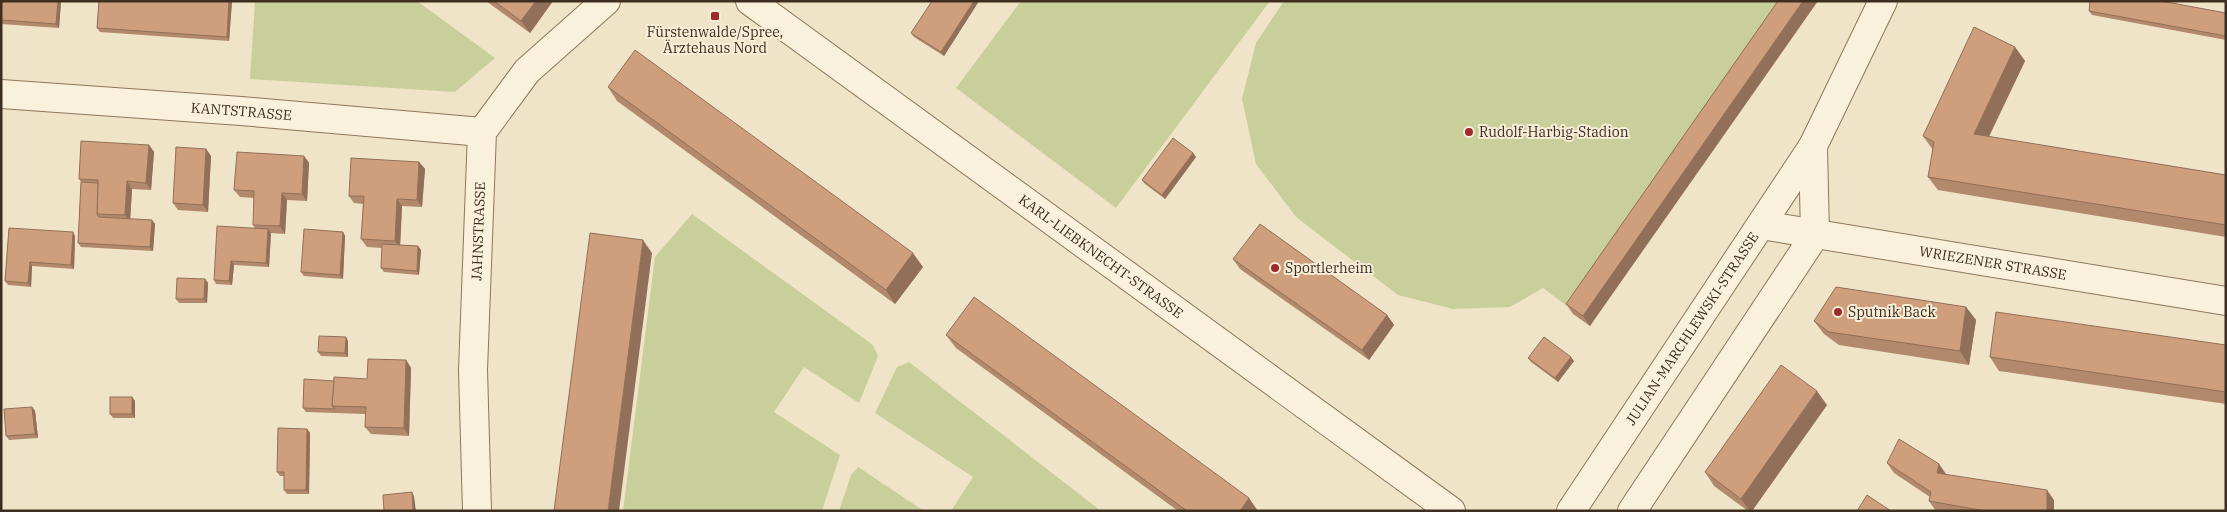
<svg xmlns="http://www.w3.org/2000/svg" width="2227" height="512" font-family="'IBM Plex Serif',serif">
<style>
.green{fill:#c9cf9b}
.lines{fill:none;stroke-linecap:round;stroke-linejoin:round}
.minor-casing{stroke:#8d765c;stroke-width:30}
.minor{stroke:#faf1dc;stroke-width:28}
.wall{fill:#b2896c}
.shaded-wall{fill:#916f58}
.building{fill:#cf9f7d;stroke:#916f58}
.poi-dot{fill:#9e2a2b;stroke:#f7eed8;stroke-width:2}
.labels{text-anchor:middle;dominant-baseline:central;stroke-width:4;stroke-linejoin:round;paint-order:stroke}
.poi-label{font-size:14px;fill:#3d2e20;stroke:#f7eed8;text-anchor:start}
.street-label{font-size:14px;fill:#3d2e20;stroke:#f7eed8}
</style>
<rect width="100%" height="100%" fill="#f0e4c8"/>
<g class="green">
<path d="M 255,1 L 417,1 L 495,58 L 455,92 L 250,79 Z"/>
<path d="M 1021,1 L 1270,1 L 1116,208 L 956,88 Z"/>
<path d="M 1284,1 L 1781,1 L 1567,306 L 1543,288 L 1510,307 L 1453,309 L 1398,295 L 1296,217 L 1256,164 L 1242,99 L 1256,43 Z"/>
<path d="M 692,214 L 873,345 L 878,356 L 859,403 L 804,367 L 774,412 L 840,455 L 822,511 L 623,511 L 655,257 Z"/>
<path d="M 909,362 L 1101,511 L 951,511 L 973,477 L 875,413 L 897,367 Z"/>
<path d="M 858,467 L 924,511 L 839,511 L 851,475 Z"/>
</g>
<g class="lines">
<g class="minor-casing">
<g id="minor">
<path id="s1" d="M 750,1 L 1451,511"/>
<path id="s2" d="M 1,94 L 241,111 L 482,132"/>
<path id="s3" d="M 1761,225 L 2226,301"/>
<path id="s4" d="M 477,511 L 473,370 L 482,132 L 527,71 L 606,1"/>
<path id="s5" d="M 1571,511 L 1813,146 L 1883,1"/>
<path d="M 1632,511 L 1815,235 L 1813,146"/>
</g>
</g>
<use href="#minor" class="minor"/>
</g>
<g class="wall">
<path d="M 1,1 L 61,1 L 59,28 L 1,24 Z"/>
<path d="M 99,1 L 232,1 L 229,41 L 100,32 L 97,28 Z"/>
<path d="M 486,1 L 553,1 L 530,33 Z"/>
<path d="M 932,1 L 979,1 L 944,56 L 914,37 L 911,33 Z"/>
<path d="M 1778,1 L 1590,326 L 1573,314 L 1566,304 Z"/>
<path d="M 2089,11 L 2226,13 L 2226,40 L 2092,15 Z"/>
<path d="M 2015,47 L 2025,61 L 1989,137 L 2226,175 L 2226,237 L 1938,190 L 1928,177 L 1933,150 L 1923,136 Z"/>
<path d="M 608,87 L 923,267 L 895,304 L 617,101 Z"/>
<path d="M 149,145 L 154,152 L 151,190 L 132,189 L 130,219 L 152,220 L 155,224 L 153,251 L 81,247 L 78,243 L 81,182 L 79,179 Z"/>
<path d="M 206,149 L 211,156 L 208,212 L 178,210 L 173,203 Z"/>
<path d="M 1193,153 L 1196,157 L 1165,199 L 1145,184 L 1142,180 Z"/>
<path d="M 304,156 L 309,163 L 307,201 L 287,200 L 285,234 L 271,233 L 269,267 L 234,265 L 232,285 L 216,284 L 214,280 L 255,228 L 253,225 L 254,198 L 240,197 L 234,190 Z"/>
<path d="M 419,162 L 425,169 L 422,207 L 402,206 L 400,245 L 418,246 L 421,250 L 419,275 L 384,272 L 381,268 L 382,248 L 367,247 L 361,239 L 363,204 L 354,203 L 349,196 Z"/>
<path d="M 9,228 L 75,236 L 74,269 L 32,266 L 31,287 L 8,285 L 5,281 Z"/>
<path d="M 343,232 L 345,236 L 343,279 L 304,276 L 301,272 Z"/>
<path d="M 1233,259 L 1387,315 L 1394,325 L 1369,360 L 1240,269 Z"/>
<path d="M 205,279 L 208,283 L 207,303 L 179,303 L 176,299 Z"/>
<path d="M 1966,307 L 1976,320 L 1969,365 L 1839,345 L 1824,334 L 1814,321 Z"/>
<path d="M 946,335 L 1258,511 L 1178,511 L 956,348 Z"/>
<path d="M 348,341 L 348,357 L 321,356 L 318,352 Z"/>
<path d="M 2226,345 L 2226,404 L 1999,371 L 1990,357 Z"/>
<path d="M 1528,358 L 1574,361 L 1558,382 L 1531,362 Z"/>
<path d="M 406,360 L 411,368 L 409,436 L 371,434 L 365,427 L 366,414 L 306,412 L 303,408 L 334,381 L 367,379 Z"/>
<path d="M 132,397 L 135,401 L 135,418 L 113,418 L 110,414 Z"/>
<path d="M 1827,405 L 1752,511 L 1748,511 L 1714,486 L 1705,472 Z"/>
<path d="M 32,407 L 35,411 L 38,438 L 9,440 L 6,436 Z"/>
<path d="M 307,429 L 310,433 L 309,494 L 287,494 L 284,490 L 284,476 L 280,476 L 277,472 Z"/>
<path d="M 1887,463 L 1939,464 L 1946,475 L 2054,500 L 2054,511 L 1936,511 L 1929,501 L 1930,497 L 1894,473 Z"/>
</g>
<g class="shaded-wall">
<path d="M 58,1 L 61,1 L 59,28 L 56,24 Z"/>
<path d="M 229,1 L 232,1 L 229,41 L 227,37 Z"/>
<path d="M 536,1 L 553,1 L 530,33 L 521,21 Z"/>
<path d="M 974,1 L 979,1 L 944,56 L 941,52 Z"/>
<path d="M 1803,1 L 1818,1 L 1590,326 L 1583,316 Z"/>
<path d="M 2015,47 L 2025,61 L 1983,148 L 1974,134 Z"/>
<path d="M 149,145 L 154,152 L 151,190 L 146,183 Z"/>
<path d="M 206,149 L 211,156 L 208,212 L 203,205 Z"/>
<path d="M 1193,153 L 1196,157 L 1165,199 L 1162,195 Z"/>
<path d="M 304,156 L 309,163 L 307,201 L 302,194 Z"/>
<path d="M 419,162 L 425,169 L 422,207 L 417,200 Z"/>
<path d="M 127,181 L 132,189 L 130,223 L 125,215 Z"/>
<path d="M 282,193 L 287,200 L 285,234 L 280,226 Z"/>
<path d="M 397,199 L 402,206 L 400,249 L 395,241 Z"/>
<path d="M 152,220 L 155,224 L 153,251 L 150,247 Z"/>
<path d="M 268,229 L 271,233 L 269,267 L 266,263 Z"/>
<path d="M 73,232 L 75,236 L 74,269 L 71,265 Z"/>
<path d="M 343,232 L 345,236 L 343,279 L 340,275 Z"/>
<path d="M 643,240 L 652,253 L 619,511 L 608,511 Z"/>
<path d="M 418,246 L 421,250 L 419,275 L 417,271 Z"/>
<path d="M 913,253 L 923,267 L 895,304 L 886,290 Z"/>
<path d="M 231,261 L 234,265 L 232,285 L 229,281 Z"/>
<path d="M 30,262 L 32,266 L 31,287 L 28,283 Z"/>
<path d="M 205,279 L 208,283 L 207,303 L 204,299 Z"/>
<path d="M 1966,307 L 1976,320 L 1969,365 L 1960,351 Z"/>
<path d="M 1387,315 L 1394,325 L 1369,360 L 1362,350 Z"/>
<path d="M 346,337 L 348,341 L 348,357 L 345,353 Z"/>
<path d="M 1571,357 L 1574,361 L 1558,382 L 1555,378 Z"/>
<path d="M 406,360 L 411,368 L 409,436 L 404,428 Z"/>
<path d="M 1817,391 L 1827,405 L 1752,511 L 1750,511 L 1741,499 Z"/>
<path d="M 132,397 L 135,401 L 135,418 L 132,414 Z"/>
<path d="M 32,407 L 35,411 L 38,438 L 35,434 Z"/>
<path d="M 307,429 L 310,433 L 309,494 L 306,490 Z"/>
<path d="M 1939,464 L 1946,474 L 1944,484 L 1937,473 Z"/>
<path d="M 2047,490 L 2054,500 L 2054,511 L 2047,511 Z"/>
<path d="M 412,492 L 414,496 L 416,511 L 413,511 Z"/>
<path d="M 1249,498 L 1258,511 L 1240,511 Z"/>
</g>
<g class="building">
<path d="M 1,1 L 58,1 L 56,24 L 1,20 Z"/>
<path d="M 99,1 L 229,1 L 227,37 L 97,28 Z"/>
<path d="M 494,1 L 536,1 L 521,21 Z"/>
<path d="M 932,1 L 974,1 L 941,52 L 911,33 Z"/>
<path d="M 1778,1 L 1803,1 L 1583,316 L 1566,304 Z"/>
<path d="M 2090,1 L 2161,1 L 2226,13 L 2226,36 L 2089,11 Z"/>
<path d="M 1974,27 L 2015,47 L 1974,134 L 2226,175 L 2226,225 L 1928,177 L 1934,142 L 1923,136 Z"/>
<path d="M 635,50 L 913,253 L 886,290 L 608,87 Z"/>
<path d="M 1173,138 L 1193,153 L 1162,195 L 1142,180 Z"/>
<path d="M 81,141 L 149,145 L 146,183 L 127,181 L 125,215 L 97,214 L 98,180 L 79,179 Z"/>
<path d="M 176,147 L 206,149 L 203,205 L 173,203 Z"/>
<path d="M 237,152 L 304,156 L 302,194 L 282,193 L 280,226 L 253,225 L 254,191 L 234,190 Z"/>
<path d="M 351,158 L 419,162 L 417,200 L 397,199 L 395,241 L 361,239 L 364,196 L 349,196 Z"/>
<path d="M 81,182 L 98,183 L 97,214 L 99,217 L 152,220 L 150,247 L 78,243 Z"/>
<path d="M 1260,224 L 1387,315 L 1362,350 L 1233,259 Z"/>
<path d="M 217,226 L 268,229 L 266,263 L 231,261 L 229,281 L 214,280 Z"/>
<path d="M 9,228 L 73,232 L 71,265 L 30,262 L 28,283 L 5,281 Z"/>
<path d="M 304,229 L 343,232 L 340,275 L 301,272 Z"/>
<path d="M 590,233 L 643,240 L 608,511 L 554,511 Z"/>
<path d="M 382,244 L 418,246 L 417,271 L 381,268 Z"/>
<path d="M 177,278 L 205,279 L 204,299 L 176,299 Z"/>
<path d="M 1836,287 L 1966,307 L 1960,351 L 1829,332 L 1814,321 Z"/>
<path d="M 974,297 L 1249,498 L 1240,511 L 1187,511 L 946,335 Z"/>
<path d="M 1996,312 L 2226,345 L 2226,392 L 1990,357 Z"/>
<path d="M 319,336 L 346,337 L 345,353 L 318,352 Z"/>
<path d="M 1544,337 L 1571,357 L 1555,378 L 1528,358 Z"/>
<path d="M 368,359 L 406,360 L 404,428 L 365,427 L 366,407 L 332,406 L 334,377 L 367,379 Z"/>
<path d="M 1781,365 L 1817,391 L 1741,499 L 1705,472 Z"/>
<path d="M 304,379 L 334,381 L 332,406 L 335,409 L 303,408 Z"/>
<rect x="110" y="397" width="22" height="17"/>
<path d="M 32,407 L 35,434 L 6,436 L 4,409 Z"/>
<path d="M 278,428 L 307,429 L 306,490 L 284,490 L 284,472 L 277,472 Z"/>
<path d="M 1899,439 L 1939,464 L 1937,473 L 2047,490 L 2047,511 L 1985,511 L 1929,501 L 1931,492 L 1887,463 Z"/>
<path d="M 412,492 L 413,511 L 384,511 L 383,495 Z"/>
<path d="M 1867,495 L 1891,511 L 1857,511 Z"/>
</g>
<g class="poi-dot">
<rect x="710" y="11" width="10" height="10" rx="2.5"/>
<circle cx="1469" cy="132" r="5"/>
<circle cx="1275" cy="268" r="5"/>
<circle cx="1838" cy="312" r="5"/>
</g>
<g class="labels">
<g class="poi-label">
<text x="715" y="32" text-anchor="middle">Fürstenwalde/Spree,<tspan x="715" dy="16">Ärztehaus Nord</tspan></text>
<text x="1479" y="132">Rudolf-Harbig-Stadion</text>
<text x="1285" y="268">Sportlerheim</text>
<text x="1848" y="312">Sputnik Back</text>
</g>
<g class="street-label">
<text stroke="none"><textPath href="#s2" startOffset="241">KANTSTRASSE</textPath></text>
<text stroke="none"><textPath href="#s4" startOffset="280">JAHNSTRASSE</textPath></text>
<text stroke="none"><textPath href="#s1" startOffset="434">KARL-LIEBKNECHT-STRASSE</textPath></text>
<text stroke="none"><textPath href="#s3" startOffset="235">WRIEZENER STRASSE</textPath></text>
<text stroke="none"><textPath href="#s5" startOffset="219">JULIAN-MARCHLEWSKI-STRASSE</textPath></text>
</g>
</g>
<rect width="2227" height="512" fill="none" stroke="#3d2e20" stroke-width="5"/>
</svg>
